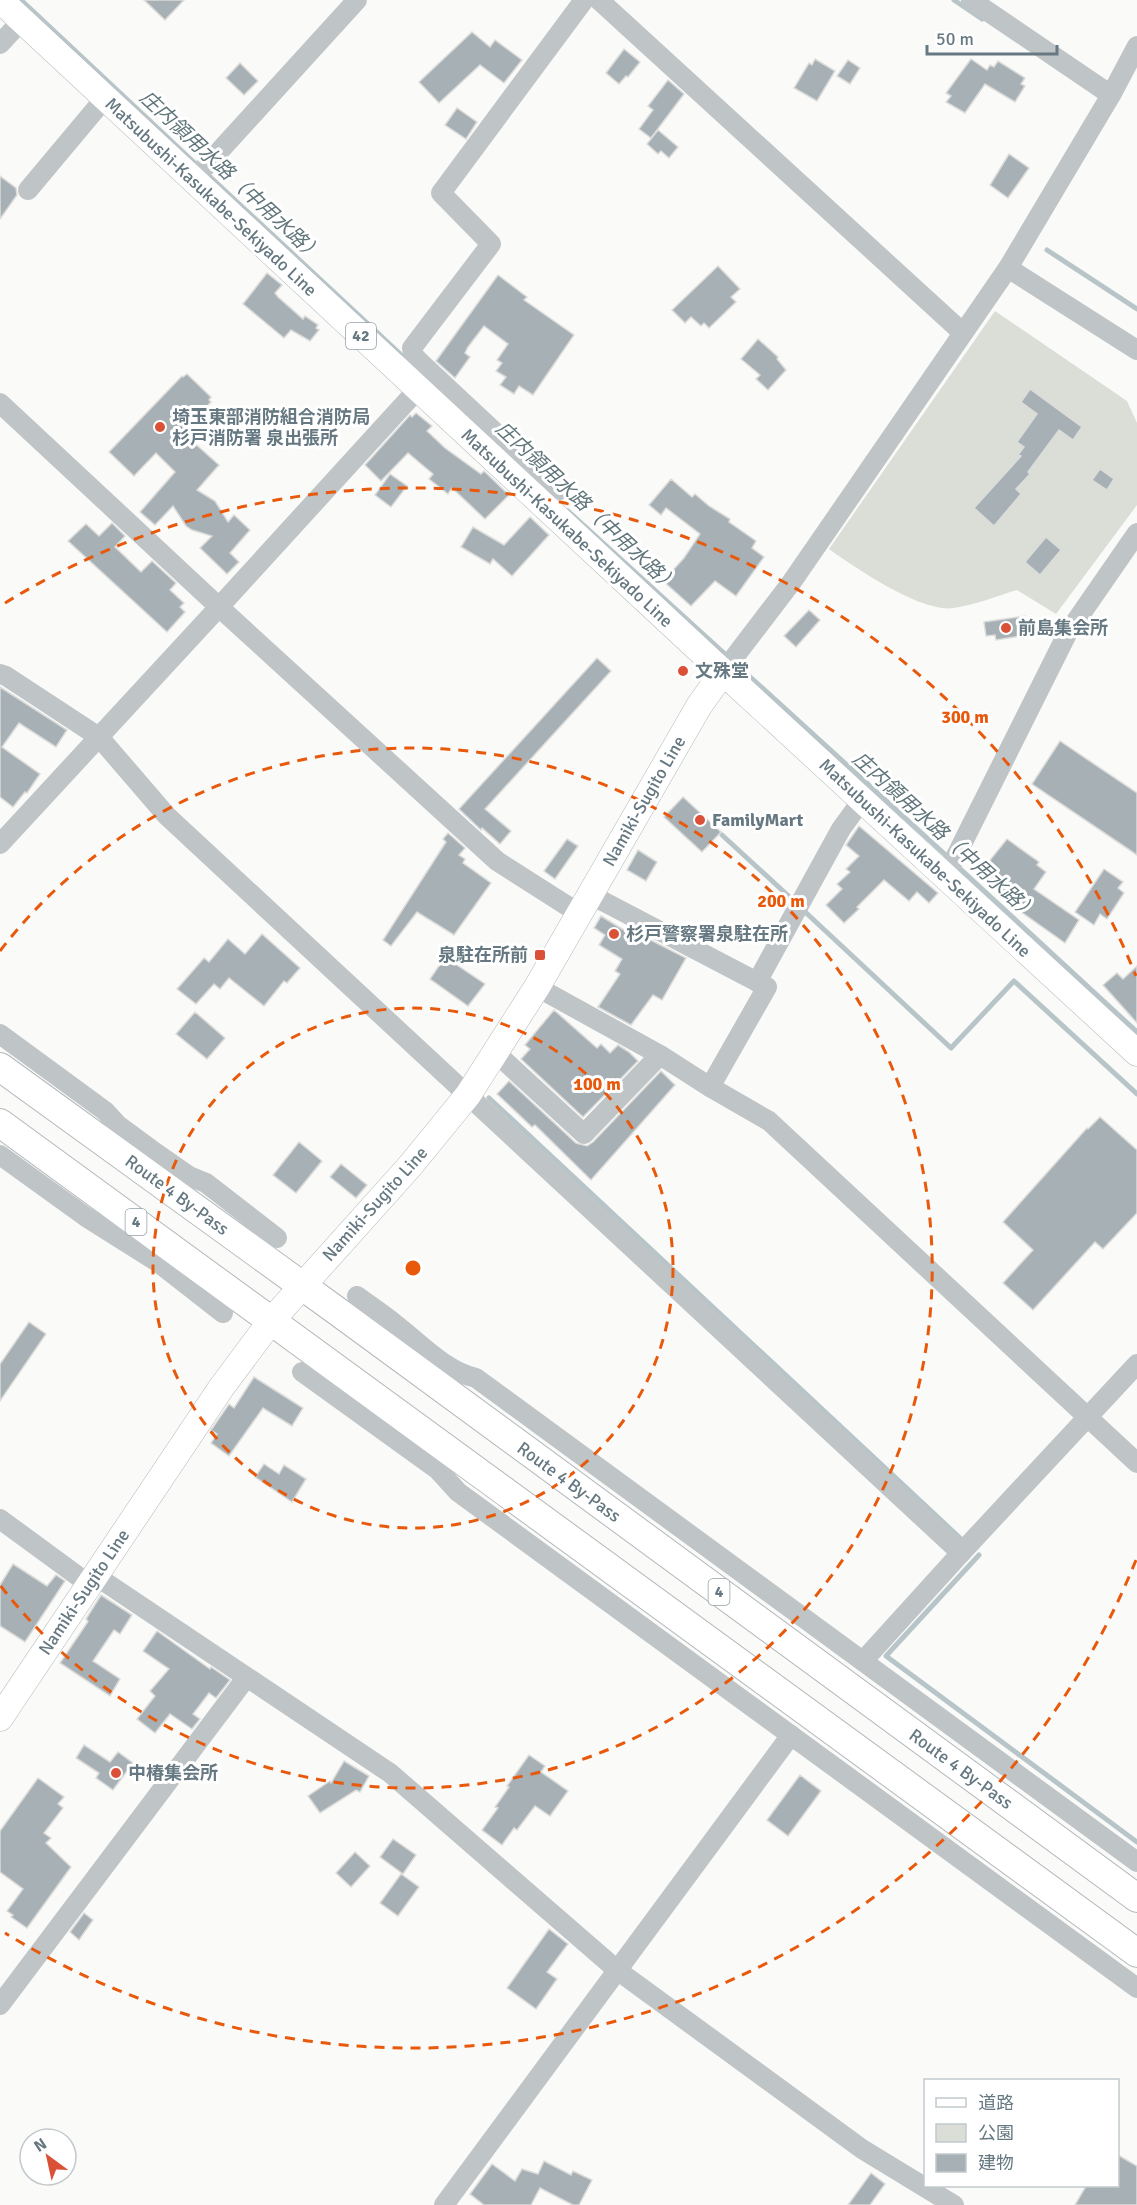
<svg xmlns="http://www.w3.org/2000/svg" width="1137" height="2205" font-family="Signika,'Noto Sans JP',sans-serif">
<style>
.green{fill:#daded7}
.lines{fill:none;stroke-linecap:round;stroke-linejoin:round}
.stream{stroke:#b8c5c8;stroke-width:5}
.building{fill:#a6b0b5;stroke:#dcdcda;stroke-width:1.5}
.major-casing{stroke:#b3b9bc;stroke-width:27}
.highway-casing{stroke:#b3b8bb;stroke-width:30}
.minor{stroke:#bfc4c7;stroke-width:20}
.major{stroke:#fff;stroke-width:26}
.highway{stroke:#fff;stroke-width:28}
.ring{fill:none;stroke:#e8590c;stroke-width:3;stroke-dasharray:10 8}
.poi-dot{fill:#da5138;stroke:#fff;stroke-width:2}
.labels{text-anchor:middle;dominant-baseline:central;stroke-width:6;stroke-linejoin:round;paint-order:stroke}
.shield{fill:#fff;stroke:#94a0a7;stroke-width:1.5}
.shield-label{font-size:16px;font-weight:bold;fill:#667881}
.street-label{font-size:18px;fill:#667881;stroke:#fff}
.poi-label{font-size:18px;font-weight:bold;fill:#667881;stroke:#fff;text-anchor:start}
.water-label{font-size:20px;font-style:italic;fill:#61767b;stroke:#fff}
.centre{fill:#e8590c;stroke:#fff;stroke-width:3}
.ring-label{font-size:18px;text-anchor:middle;font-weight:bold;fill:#e8590c;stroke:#fff;stroke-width:6;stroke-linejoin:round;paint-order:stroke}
</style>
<rect width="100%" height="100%" fill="#fafaf8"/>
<path class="green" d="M 995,311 L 1127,401 L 1137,423 L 1137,505 L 1056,614 L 1017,590 C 997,596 975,605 954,608 C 921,613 856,568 829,549 Z"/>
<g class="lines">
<g class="stream">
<path d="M 21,0 L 199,167"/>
<path d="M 954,0 L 982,19"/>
<path d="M 206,173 L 410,363"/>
<path d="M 1047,250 L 1137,309"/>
<path d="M 568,511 L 949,858"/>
<path d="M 722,835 L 795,902"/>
<path d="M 956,865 L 1137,1032"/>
<path d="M 802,909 L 951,1048 L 1014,981 L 1137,1094"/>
<path d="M 489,1098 L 960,1538"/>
<path d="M 979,1555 L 886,1656 L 1137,1842"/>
</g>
</g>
<g class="building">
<path d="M 144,0 L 184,0 L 165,20 Z"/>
<path d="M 472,32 L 490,47 L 495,40 L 522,60 L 504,83 L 480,65 L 439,103 L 419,82 Z"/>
<path d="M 624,49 L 640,62 L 628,77 L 626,76 L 619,84 L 606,73 Z"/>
<path d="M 815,59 L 835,71 L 817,101 L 794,88 L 809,63 L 812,65 Z"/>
<path d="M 971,59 L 987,70 L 990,65 L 994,67 L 998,61 L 1025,78 L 1021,84 L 1025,86 L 1015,102 L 985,84 L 965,113 L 946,102 L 951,96 L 946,93 Z"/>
<path d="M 848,60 L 860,68 L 850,84 L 837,76 Z"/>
<path d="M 240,63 L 258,81 L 244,95 L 226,78 Z"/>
<path d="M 668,80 L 684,94 L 651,138 L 639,129 L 653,110 L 648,106 Z"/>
<path d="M 457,108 L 477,122 L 466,139 L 445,125 Z"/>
<path d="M 658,130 L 678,147 L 669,158 L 661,151 L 658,154 L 647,144 Z"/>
<path d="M 1009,154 L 1029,168 L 1008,198 L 990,185 Z"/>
<path d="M 0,176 L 16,188 L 17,195 L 0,219 Z"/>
<path d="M 718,266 L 740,289 L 731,297 L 736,302 L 709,328 L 704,323 L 701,326 L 691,317 L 685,323 L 672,310 Z"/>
<path d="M 267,273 L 282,285 L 275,293 L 278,297 L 303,319 L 305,316 L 318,325 L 316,328 L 319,330 L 310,341 L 291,330 L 284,338 L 243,304 Z"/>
<path d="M 498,275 L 527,297 L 524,300 L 574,335 L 533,395 L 519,386 L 514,394 L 500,385 L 506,377 L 496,371 L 502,363 L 497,360 L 508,344 L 484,326 L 468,347 L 465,353 L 470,357 L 455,378 L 436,361 Z"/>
<path d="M 758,339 L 778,357 L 777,359 L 786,370 L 768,390 L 756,379 L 760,375 L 741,359 Z"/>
<path d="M 187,374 L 211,397 L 209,400 L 211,402 L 182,432 L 219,465 L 197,490 L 215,501 L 228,522 L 234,515 L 250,530 L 230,553 L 239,562 L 227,574 L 200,548 L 212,536 L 192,530 L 186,526 L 173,506 L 155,525 L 140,512 L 175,472 L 156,453 L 134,476 L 109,452 L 182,376 L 183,377 Z"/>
<path d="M 1030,389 L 1082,427 L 1073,440 L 1059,430 L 1028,472 L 1030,474 L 1016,489 L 1021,494 L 994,526 L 974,508 L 1021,456 L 1018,455 L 1024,447 L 1017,442 L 1037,414 L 1021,402 Z"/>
<path d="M 416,413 L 432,426 L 427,431 L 445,448 L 481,474 L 484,471 L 509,495 L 485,519 L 452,488 L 448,494 L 429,479 L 433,474 L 408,453 L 381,481 L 365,465 L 410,415 L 412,417 Z"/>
<path d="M 1100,469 L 1114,479 L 1107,490 L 1092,480 Z"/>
<path d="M 390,474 L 407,486 L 391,507 L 375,495 Z"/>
<path d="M 671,479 L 692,497 L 695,494 L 709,506 L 730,519 L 729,522 L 756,541 L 752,548 L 764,557 L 736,596 L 715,581 L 691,606 L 663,581 L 684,558 L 700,534 L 666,508 L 661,515 L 649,505 Z"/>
<path d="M 530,517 L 549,535 L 512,576 L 493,559 L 490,564 L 461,547 L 473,527 L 504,545 Z"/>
<path d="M 112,523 L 125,536 L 115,547 L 141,572 L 152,561 L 176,583 L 170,590 L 184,603 L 180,607 L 185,612 L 167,632 L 68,541 L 86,524 L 99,536 Z"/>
<path d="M 1046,537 L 1061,550 L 1040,575 L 1025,562 Z"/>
<path d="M 809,610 L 820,620 L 796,647 L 784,636 Z"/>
<path d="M 1025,616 L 1028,635 L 996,640 L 995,635 L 986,636 L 984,622 Z"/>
<path d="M 597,658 L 611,671 L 485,809 L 511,831 L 500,844 L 482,828 L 481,830 L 459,809 Z"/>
<path d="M 0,687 L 67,730 L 56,747 L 19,723 L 2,747 L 40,774 L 27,793 L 25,792 L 13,807 L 0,797 Z"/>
<path d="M 1060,741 L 1137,793 L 1137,855 L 1032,784 Z"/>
<path d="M 881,767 L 897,781 L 889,791 L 873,777 Z"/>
<path d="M 683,797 L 721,832 L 702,852 L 664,817 Z"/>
<path d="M 859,826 L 938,893 L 929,903 L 917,892 L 909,901 L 884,880 L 857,907 L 859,909 L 844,923 L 826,905 L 842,889 L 837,884 L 850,872 L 846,869 L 859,856 L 846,845 Z"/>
<path d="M 448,833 L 465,848 L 459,855 L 465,859 L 463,863 L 491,883 L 454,935 L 417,912 L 391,946 L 383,940 L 446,842 L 443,839 Z"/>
<path d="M 567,839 L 578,846 L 555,879 L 544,871 Z"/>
<path d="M 1007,839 L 1039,862 L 1037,865 L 1046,872 L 1034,889 L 1079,920 L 1065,943 L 1017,909 L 1018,907 L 1007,896 L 976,872 L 984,861 L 987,864 Z"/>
<path d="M 638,850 L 657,862 L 646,881 L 627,870 Z"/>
<path d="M 1104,869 L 1123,882 L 1118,888 L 1124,893 L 1107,919 L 1100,914 L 1094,925 L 1075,912 Z"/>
<path d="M 601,916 L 635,937 L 637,933 L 686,958 L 662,1000 L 653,995 L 631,1025 L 598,1007 L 620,974 L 615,971 L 622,959 L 599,945 L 605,935 L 594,928 Z"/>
<path d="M 262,934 L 300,968 L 287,983 L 284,981 L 264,1006 L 229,978 L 220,989 L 214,984 L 196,1004 L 177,989 L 204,958 L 209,962 L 228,939 L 245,954 Z"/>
<path d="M 445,957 L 485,984 L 468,1006 L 430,979 Z"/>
<path d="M 1137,966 L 1137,1023 L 1103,985 L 1117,973 L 1123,979 Z"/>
<path d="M 554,1010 L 597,1048 L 601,1044 L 610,1053 L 618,1045 L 629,1052 L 638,1061 L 583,1117 L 521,1059 L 530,1049 L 525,1045 Z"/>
<path d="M 195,1012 L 225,1038 L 207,1059 L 176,1034 Z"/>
<path d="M 661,1071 L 675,1085 L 591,1180 L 535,1125 L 532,1127 L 497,1094 L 509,1081 L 576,1143 L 587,1146 L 593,1142 Z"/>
<path d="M 1100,1117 L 1137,1150 L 1137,1213 L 1103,1249 L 1095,1242 L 1033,1310 L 1003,1283 L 1033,1250 L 1003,1222 L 1087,1128 L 1088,1129 Z"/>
<path d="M 299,1142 L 322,1161 L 296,1193 L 273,1175 Z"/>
<path d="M 341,1164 L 367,1185 L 356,1198 L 330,1177 Z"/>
<path d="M 29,1322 L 46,1334 L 0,1401 L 0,1364 Z"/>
<path d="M 254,1377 L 303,1408 L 292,1426 L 263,1408 L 229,1456 L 211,1443 L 217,1434 L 211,1430 L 229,1404 L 234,1408 Z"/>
<path d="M 264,1464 L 279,1474 L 284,1465 L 306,1479 L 292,1502 L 255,1477 Z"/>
<path d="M 13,1564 L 47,1586 L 56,1575 L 65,1581 L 25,1642 L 0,1626 L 0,1585 Z"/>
<path d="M 101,1595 L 132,1615 L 120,1634 L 114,1630 L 93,1661 L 120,1679 L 110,1696 L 60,1663 L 87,1623 L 88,1621 L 86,1619 Z"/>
<path d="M 157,1631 L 210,1669 L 211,1667 L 230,1680 L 216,1698 L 209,1693 L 193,1714 L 200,1719 L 192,1729 L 170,1714 L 155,1733 L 137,1719 L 155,1696 L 150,1691 L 169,1669 L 143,1651 Z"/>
<path d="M 84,1745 L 110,1762 L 118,1752 L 133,1763 L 113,1790 L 96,1778 L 99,1773 L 76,1758 Z"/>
<path d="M 529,1755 L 545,1766 L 541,1772 L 568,1791 L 550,1816 L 535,1806 L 517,1830 L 514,1828 L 502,1845 L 482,1830 L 498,1808 L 495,1807 L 509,1787 L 507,1786 Z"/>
<path d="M 344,1761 L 369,1776 L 360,1792 L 356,1790 L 320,1813 L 308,1796 L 330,1781 L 331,1783 Z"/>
<path d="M 800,1775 L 821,1791 L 788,1836 L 767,1820 Z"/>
<path d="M 38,1778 L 64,1797 L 58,1804 L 63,1808 L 44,1833 L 51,1838 L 46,1843 L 71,1867 L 27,1928 L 11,1917 L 13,1915 L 7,1911 L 23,1889 L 0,1872 L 0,1831 Z"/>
<path d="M 393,1839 L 416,1855 L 403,1874 L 380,1857 Z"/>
<path d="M 355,1852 L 370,1866 L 351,1887 L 336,1873 Z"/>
<path d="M 401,1874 L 419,1887 L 398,1916 L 380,1903 Z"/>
<path d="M 84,1913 L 93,1920 L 79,1940 L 70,1932 Z"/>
<path d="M 549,1929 L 568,1944 L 547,1972 L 557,1979 L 536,2009 L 507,1988 Z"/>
<path d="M 1118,2155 L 1137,2166 L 1137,2205 L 1075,2205 L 1086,2186 L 1118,2186 Z"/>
<path d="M 544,2161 L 571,2175 L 573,2171 L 592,2180 L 579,2205 L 573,2205 L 540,2188 L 531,2205 L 484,2205 L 470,2194 L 492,2164 L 515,2181 L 522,2169 L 538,2174 Z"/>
<path d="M 871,2173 L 885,2184 L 870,2205 L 848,2205 Z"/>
</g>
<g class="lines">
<g class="major-casing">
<g id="major">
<path d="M 0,0 L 723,672 L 1137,1053"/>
<path d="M 0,1718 L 221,1388 L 271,1321 L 410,1166 L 468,1095 L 537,987 L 699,706 L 723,672"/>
</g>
</g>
<g class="highway-casing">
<g id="highway">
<path d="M 0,1067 L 337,1311 L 1137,1898"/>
<path d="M 0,1123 L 1137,1953"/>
</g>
</g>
<g class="minor">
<path d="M 599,0 L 963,333"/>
<path d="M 971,0 L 1111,95"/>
<path d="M 0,44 L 22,20"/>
<path d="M 193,180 L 357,0"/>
<path d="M 28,190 L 105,98"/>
<path d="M 1008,268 L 1137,350"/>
<path d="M 418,389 L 219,607 L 497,861 L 580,914"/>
<path d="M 0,403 L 219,607 L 0,844"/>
<path d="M 560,490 L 512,448 L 421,363 L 414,356 L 412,348 L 491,244 L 441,193 L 584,0"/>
<path d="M 723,672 L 791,583 L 1008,268 L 1111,95 L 1137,46"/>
<path d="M 0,674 L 6,676 L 99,737 L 167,816 L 961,1553"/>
<path d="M 941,873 L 954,860 L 1067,634 L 1137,533"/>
<path d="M 757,982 L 841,829 L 862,800"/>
<path d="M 537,987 L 660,1055 L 710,1087 L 767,987 L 591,895"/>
<path d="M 0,1034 L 105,1111 L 118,1125 L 156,1153 L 189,1176 L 206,1183 L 277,1238"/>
<path d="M 496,1053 L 584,1134 L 660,1055"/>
<path d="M 710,1087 L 769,1121 L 1137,1463"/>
<path d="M 0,1155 L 86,1217 L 159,1263 L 223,1313"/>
<path d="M 357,1296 C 369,1305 383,1314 395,1324 C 420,1343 445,1371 476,1378 L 1137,1862"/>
<path d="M 302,1372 L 438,1470 L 458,1492 L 1137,1988"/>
<path d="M 0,1519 L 90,1585"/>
<path d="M 96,1576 L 390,1773 L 617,1970 L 862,2149 L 954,2205"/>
<path d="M 863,1661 L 961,1553 L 1137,1364"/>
<path d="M 0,2005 L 246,1678"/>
<path d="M 444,2205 L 791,1735"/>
</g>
<use href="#major" class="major"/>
<use href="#highway" class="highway"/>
</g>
<g class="ring">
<circle cx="413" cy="1268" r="260"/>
<path d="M0 951A520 520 0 1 1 0 1585"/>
<path d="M1136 1560A780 780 0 0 1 5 1933M5 603A780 780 0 0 1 1136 976"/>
</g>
<g class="poi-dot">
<circle cx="160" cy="427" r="6"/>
<circle cx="1006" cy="628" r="6"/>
<circle cx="683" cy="671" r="6"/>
<circle cx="700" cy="820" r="6"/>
<circle cx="614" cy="934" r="6"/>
<rect x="534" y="949" width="12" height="12" rx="3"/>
<circle cx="116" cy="1773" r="6"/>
</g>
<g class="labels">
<g class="shield">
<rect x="346" y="323" width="30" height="26" rx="4.5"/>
<rect x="125.5" y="1209" width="21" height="26" rx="4.5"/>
<rect x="708.5" y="1579" width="21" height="26" rx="4.5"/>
</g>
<g class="shield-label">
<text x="361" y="336">42</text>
<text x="136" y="1222">4</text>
<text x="719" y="1592">4</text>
</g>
<g class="street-label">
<text transform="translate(211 197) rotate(43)">Matsubushi-Kasukabe-Sekiyado Line</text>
<text transform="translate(567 528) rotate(43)">Matsubushi-Kasukabe-Sekiyado Line</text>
<text transform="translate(644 801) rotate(-60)">Namiki-Sugito Line</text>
<text transform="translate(925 858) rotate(43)">Matsubushi-Kasukabe-Sekiyado Line</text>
<text transform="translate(177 1195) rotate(36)">Route 4 By-Pass</text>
<text transform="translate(375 1204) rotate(-48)">Namiki-Sugito Line</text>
<text transform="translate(569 1482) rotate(36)">Route 4 By-Pass</text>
<text transform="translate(84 1592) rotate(-56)">Namiki-Sugito Line</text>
<text transform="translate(961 1769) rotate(36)">Route 4 By-Pass</text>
</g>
<g class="poi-label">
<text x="172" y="417">埼玉東部消防組合消防局<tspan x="172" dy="21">杉戸消防署 泉出張所</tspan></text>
<text x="1018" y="628">前島集会所</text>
<text x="695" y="671">文殊堂</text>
<text x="712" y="820">FamilyMart</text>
<text x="626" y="934">杉戸警察署泉駐在所</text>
<text x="528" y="955" text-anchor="end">泉駐在所前</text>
<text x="128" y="1773">中椿集会所</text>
</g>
<g class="water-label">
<text transform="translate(231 176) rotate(43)">庄内領用水路（中用水路）</text>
<text transform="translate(587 507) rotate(43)">庄内領用水路（中用水路）</text>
<text transform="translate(945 836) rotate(42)">庄内領用水路（中用水路）</text>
</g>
</g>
<circle cx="413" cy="1268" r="9" class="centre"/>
<g class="ring-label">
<text x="965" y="723">300 m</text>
<text x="781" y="907">200 m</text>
<text x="597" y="1090">100 m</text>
</g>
<rect x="924" y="2079" width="195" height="108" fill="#ffffff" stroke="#c2c9cd" stroke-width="1.5"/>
<rect x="936" y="2098" width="30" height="9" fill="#ffffff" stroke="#c2c9cd" stroke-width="1.5"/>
<text x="978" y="2109" font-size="18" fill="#667881">道路</text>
<rect x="936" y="2124" width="30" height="18" fill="#daded7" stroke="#c2c9cd" stroke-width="1.5"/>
<text x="978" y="2139" font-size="18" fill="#667881">公園</text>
<rect x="936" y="2154" width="30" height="18" fill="#a6b0b5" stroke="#c2c9cd" stroke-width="1.5"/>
<text x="978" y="2169" font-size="18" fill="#667881">建物</text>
<g transform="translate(48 2157) rotate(327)"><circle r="28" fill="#ffffff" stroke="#c2c9cd" stroke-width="1.5"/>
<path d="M0-4.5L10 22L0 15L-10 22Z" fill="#da5138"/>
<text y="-9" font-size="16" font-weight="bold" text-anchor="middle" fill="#667881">N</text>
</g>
<path d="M927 45v9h130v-9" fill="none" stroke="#667881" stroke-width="3"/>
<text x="936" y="45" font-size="18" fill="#667881" stroke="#ffffff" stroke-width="4.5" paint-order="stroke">50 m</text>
</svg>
